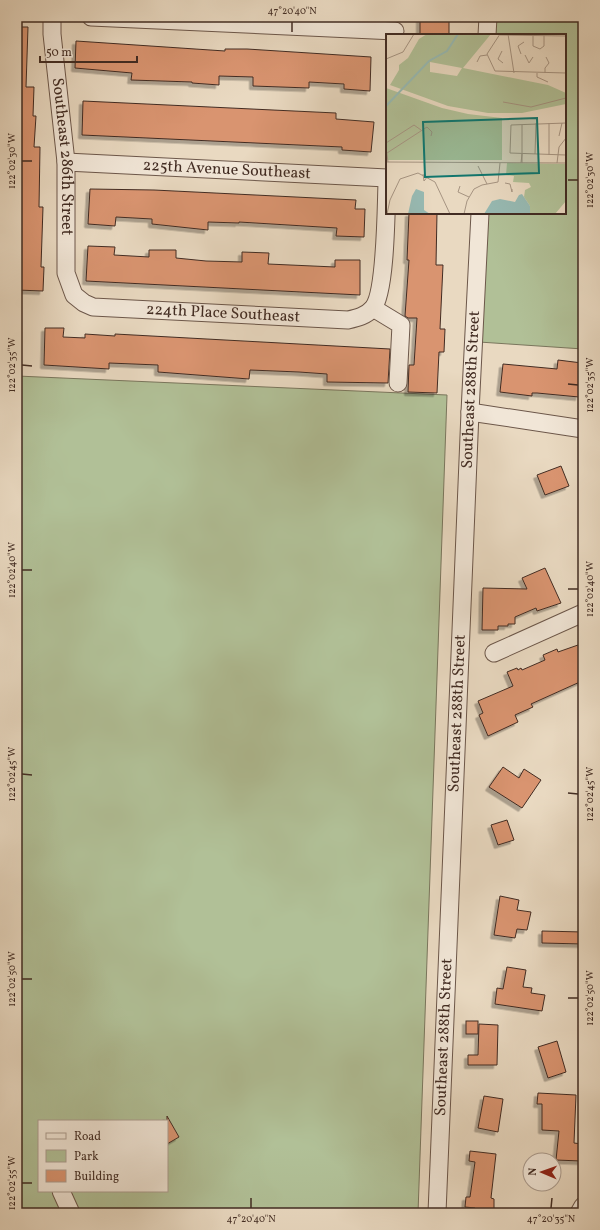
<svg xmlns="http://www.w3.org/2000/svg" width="600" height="1230" font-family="Vollkorn,serif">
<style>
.green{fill:#b1c097;stroke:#7a765d;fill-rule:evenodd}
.building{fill:#d99470;stroke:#422c23;filter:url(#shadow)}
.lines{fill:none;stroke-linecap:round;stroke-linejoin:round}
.minor-casing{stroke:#6c574a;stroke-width:19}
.minor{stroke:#f1e6d7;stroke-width:17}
.ticks{fill:none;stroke:#422c23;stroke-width:1.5}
.labels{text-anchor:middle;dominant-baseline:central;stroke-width:3;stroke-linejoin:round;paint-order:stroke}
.street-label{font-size:16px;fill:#422c23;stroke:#f1e6d7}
.inset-river{fill:none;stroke:#97bab3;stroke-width:2}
.inset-road{fill:none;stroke:#a69482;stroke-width:1}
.view{fill:#0f766e;fill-opacity:0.15;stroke:#0f766e;stroke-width:2}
.inset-edge{fill:none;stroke:#422c23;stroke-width:2}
.neatline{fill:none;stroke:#422c23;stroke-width:1.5}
.ticks-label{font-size:10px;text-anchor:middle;fill:#422c23}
</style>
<defs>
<filter id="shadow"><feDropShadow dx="-3.5" dy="3.5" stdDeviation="0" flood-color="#0004"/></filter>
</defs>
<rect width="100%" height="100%" fill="#e9d9c1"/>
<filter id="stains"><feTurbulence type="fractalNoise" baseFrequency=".005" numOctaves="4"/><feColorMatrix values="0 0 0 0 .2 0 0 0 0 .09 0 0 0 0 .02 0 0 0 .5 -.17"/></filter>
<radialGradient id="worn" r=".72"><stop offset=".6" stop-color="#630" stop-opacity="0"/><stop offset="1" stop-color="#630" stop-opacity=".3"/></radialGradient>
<g class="green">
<path d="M 494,17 L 583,17 L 583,349 L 479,342 L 485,213 L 565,213 L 565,35 L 493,35 Z"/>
<path d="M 17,376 L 447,395 L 418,1213 L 17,1213 ZM 39,1121 L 167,1121 L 167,1191 L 39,1191 Z"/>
</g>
<g class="building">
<path d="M 420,17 L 449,19 L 449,35 L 420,35 Z"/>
<path d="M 17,27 L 28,27 L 26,87 L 34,87 L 33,116 L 36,116 L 34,147 L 40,147 L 39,207 L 43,207 L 41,267 L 44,267 L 43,291 L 17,290 Z"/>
<path d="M 76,41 L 225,51 L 225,49 L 247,49 L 371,57 L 370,91 L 344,89 L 344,84 L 309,82 L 309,88 L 253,86 L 253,77 L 219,76 L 219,85 L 192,83 L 192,82 L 131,80 L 132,73 L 75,68 Z"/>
<path d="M 83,101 L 336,113 L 336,119 L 374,122 L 371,152 L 342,150 L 342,147 L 82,135 Z"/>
<path d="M 90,189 L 154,190 L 356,200 L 355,209 L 365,209 L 364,237 L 336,236 L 337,228 L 239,222 L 239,223 L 208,222 L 208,230 L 152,224 L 152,219 L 116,217 L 115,226 L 88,224 Z"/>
<path d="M 409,213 L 437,213 L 436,265 L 443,265 L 440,329 L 445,329 L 444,352 L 439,352 L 437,393 L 408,392 L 409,365 L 414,365 L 417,318 L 408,318 L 405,316 L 409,260 L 407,260 Z"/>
<path d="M 88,246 L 115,247 L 114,255 L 149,257 L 149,250 L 176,250 L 176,258 L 206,261 L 242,262 L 242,252 L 269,253 L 268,264 L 335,267 L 335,260 L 360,260 L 360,295 L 86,281 Z"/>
<path d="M 45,328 L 64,328 L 63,337 L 85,338 L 85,334 L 115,336 L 115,334 L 390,349 L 388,383 L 327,382 L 327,374 L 299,372 L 250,370 L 249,379 L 158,372 L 158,365 L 109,363 L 109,369 L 44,365 Z"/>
<path d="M 558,360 L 582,363 L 579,397 L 537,393 L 532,393 L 532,396 L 500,392 L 503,364 L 557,369 Z"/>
<path d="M 561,466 L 569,486 L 545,495 L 537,475 Z"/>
<path d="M 545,568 L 561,603 L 537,611 L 536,608 L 515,617 L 515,624 L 508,624 L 508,626 L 498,626 L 498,630 L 482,630 L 483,588 L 527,589 L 522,578 Z"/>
<path d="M 578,645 L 583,657 L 583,671 L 579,672 L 582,681 L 531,704 L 533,707 L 515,715 L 518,722 L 488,736 L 479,715 L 483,713 L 478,701 L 513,686 L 507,672 L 517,668 L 518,670 L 521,668 L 522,670 L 545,660 L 543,655 L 557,649 L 558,652 Z"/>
<path d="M 503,767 L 519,778 L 524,769 L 541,780 L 522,808 L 489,787 Z"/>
<path d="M 507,820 L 514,840 L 498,845 L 491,825 Z"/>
<path d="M 500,896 L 519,900 L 517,910 L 531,912 L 527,930 L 517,929 L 515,938 L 494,935 Z"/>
<path d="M 542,931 L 583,932 L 583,944 L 542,943 Z"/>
<path d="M 507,967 L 526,970 L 523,987 L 532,988 L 531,993 L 545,995 L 542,1011 L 495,1004 L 497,988 L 503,989 Z"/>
<rect x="466" y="1021" width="12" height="13"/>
<path d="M 479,1024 L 498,1025 L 497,1065 L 468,1065 L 468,1055 L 478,1055 Z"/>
<path d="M 557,1041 L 566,1072 L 548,1078 L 538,1047 Z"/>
<path d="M 538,1093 L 576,1095 L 574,1143 L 582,1144 L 581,1161 L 556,1160 L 559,1131 L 542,1130 L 542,1104 L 537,1104 Z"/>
<path d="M 484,1096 L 503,1099 L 498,1132 L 478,1128 Z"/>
<path d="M 167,1116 L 179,1137 L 167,1144 Z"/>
<path d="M 470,1151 L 496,1154 L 491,1198 L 494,1199 L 494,1213 L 475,1213 L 475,1208 L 465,1207 L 466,1197 L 470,1197 L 475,1162 L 469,1161 Z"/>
</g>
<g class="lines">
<g class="minor-casing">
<g id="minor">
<path id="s1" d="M 52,17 L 52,34 L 66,162 L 66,273 L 74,295 L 84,303 L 93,307 L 348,320 C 357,318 366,316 373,308 C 386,292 386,208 387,183"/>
<path d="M 91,17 L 395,31"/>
<path d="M 487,35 L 488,17"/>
<path id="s2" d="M 66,162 L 387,178"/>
<path d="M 373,308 L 401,325 L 398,383"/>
<path d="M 470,412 L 583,429"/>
<path d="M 494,653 L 583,613"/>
<path d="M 61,1191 L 71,1213"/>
<path id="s3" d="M 437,1213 L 470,412 L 480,213"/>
<path d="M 579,1213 L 583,1206"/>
</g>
</g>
<use href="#minor" class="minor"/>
</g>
<path class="ticks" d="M 292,32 L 292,22M 22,161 L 32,161M 568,180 L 578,180M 22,365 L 32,366M 568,384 L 578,385M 22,570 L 32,570M 568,589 L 578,589M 22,774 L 32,775M 568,793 L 578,794M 22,979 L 32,979M 568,998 L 578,998M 22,1183 L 32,1183M 251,1208 L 251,1198M 551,1208 L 552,1198"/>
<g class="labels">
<g class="street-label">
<text stroke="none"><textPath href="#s1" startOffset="140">Southeast 286th Street</textPath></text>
<text stroke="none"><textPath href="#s2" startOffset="161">225th Avenue Southeast</textPath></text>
<text stroke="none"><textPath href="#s1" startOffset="433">224th Place Southeast</textPath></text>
<text stroke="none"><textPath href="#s3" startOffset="824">Southeast 288th Street</textPath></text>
<text stroke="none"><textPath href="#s3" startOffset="500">Southeast 288th Street</textPath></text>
<text stroke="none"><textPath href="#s3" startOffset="176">Southeast 288th Street</textPath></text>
</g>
</g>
<g transform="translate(386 34)">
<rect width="180" height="180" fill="#e9d9c1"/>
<path d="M 41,0 L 105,0 L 77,34 L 162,51 L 180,59 L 180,70 L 136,79 L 102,79 L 62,72 L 4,51 L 13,36 L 13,31 L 22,24 L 33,5 ZM 44,28 L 76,34 L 71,42 L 44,38 ZM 0,54 L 56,74 L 82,80 L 116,84 L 116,126 L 0,126 ZM 121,129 L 180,130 L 180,167 L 169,180 L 144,180 L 144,172 L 138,163 L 139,156 L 145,153 L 143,149 L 127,148 L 128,142 L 120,141 Z" fill="#b1c097" fill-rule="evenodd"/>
<path d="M 30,155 L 38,158 L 38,176 L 44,180 L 22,180 L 26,162 ZM 136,160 L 144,172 L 144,180 L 98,180 L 106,167 L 114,165 L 129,168 L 133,161 Z" fill="#97bab3"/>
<path class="inset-river" d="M 0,72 L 43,27 L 61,17 L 72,0"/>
<path class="inset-road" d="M 114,0 L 101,20 L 109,37 L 180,39M 122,0 L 128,39M 147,0 L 147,12 L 154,15 L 158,12 L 158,0M 114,1 L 180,2M 116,17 L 112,25 L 117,29M 135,20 L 132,12 L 138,8M 139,21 L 143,29 L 147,23M 0,25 L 17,18 L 28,0M 91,28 L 94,22 L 101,21M 151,39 L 151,43 L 162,48M 159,39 L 159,34 L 163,29 L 160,23M 117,68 L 145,73 L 180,64M 173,102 L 176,89M 0,109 L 28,91 L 35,96M 0,113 L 2,128M 1,119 L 41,93 L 46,98 L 45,102M 124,119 L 125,91 L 180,89M 124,119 L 180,121M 136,120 L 136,91M 149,120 L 150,89M 163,121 L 163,89M 0,128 L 180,129M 135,129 L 136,120 L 136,129M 171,129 L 173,113 L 180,104M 92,132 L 101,150M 37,140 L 38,147 L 42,142M 119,149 L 124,150 L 126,158 L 126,155M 74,152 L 72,158 L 83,163M 1,180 L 4,166 L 14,145 L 32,139 L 49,148 L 64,180M 78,180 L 81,167 L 88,155 L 96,151 L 112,148 L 114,129"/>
<path class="view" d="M 151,84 L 153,139 L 39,143 L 37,88 Z"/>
<rect width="180" height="180" class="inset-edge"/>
</g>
<rect width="600" height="1230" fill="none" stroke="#e9d9c1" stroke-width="44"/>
<rect x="38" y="1120" width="130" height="72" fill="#f1e6d7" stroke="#ab9c8f"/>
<rect x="46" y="1133" width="20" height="6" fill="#f1e6d7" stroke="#ab9c8f"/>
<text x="74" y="1140" font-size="12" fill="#422c23">Road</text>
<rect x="46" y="1150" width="20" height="12" fill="#b1c097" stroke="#ab9c8f"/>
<text x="74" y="1160" font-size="12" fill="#422c23">Park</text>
<rect x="46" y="1170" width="20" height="12" fill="#d99470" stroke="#ab9c8f"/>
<text x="74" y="1180" font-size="12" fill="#422c23">Building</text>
<g transform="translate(542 1172) rotate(272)"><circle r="19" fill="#f1e6d7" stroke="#ab9c8f"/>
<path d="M0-3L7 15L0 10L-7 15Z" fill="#8f2418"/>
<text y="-6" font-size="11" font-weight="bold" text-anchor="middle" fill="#422c23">N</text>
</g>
<path d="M40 56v6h97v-6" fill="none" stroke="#422c23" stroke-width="2"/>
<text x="46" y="56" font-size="12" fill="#422c23" stroke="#f1e6d7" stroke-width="3" paint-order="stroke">50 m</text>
<rect x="22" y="22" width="556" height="1186" class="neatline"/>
<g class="ticks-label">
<text x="292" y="14">47°20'40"N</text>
<text transform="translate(11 161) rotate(-90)" y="4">122°02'30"W</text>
<text transform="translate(589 180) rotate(-90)" y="4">122°02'30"W</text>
<text transform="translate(11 365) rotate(-90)" y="4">122°02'35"W</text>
<text transform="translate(589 385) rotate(-90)" y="4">122°02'35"W</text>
<text transform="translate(11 570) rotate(-90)" y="4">122°02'40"W</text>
<text transform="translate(589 589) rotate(-90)" y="4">122°02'40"W</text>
<text transform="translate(11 774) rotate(-90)" y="4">122°02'45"W</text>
<text transform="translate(589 794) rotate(-90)" y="4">122°02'45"W</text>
<text transform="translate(11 979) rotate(-90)" y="4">122°02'50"W</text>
<text transform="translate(589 998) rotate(-90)" y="4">122°02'50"W</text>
<text transform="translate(11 1183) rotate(-90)" y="4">122°02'55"W</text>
<text x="251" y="1222">47°20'40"N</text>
<text x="551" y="1222">47°20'35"N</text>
</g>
<rect width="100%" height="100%" filter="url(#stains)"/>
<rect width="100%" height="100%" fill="url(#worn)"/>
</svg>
